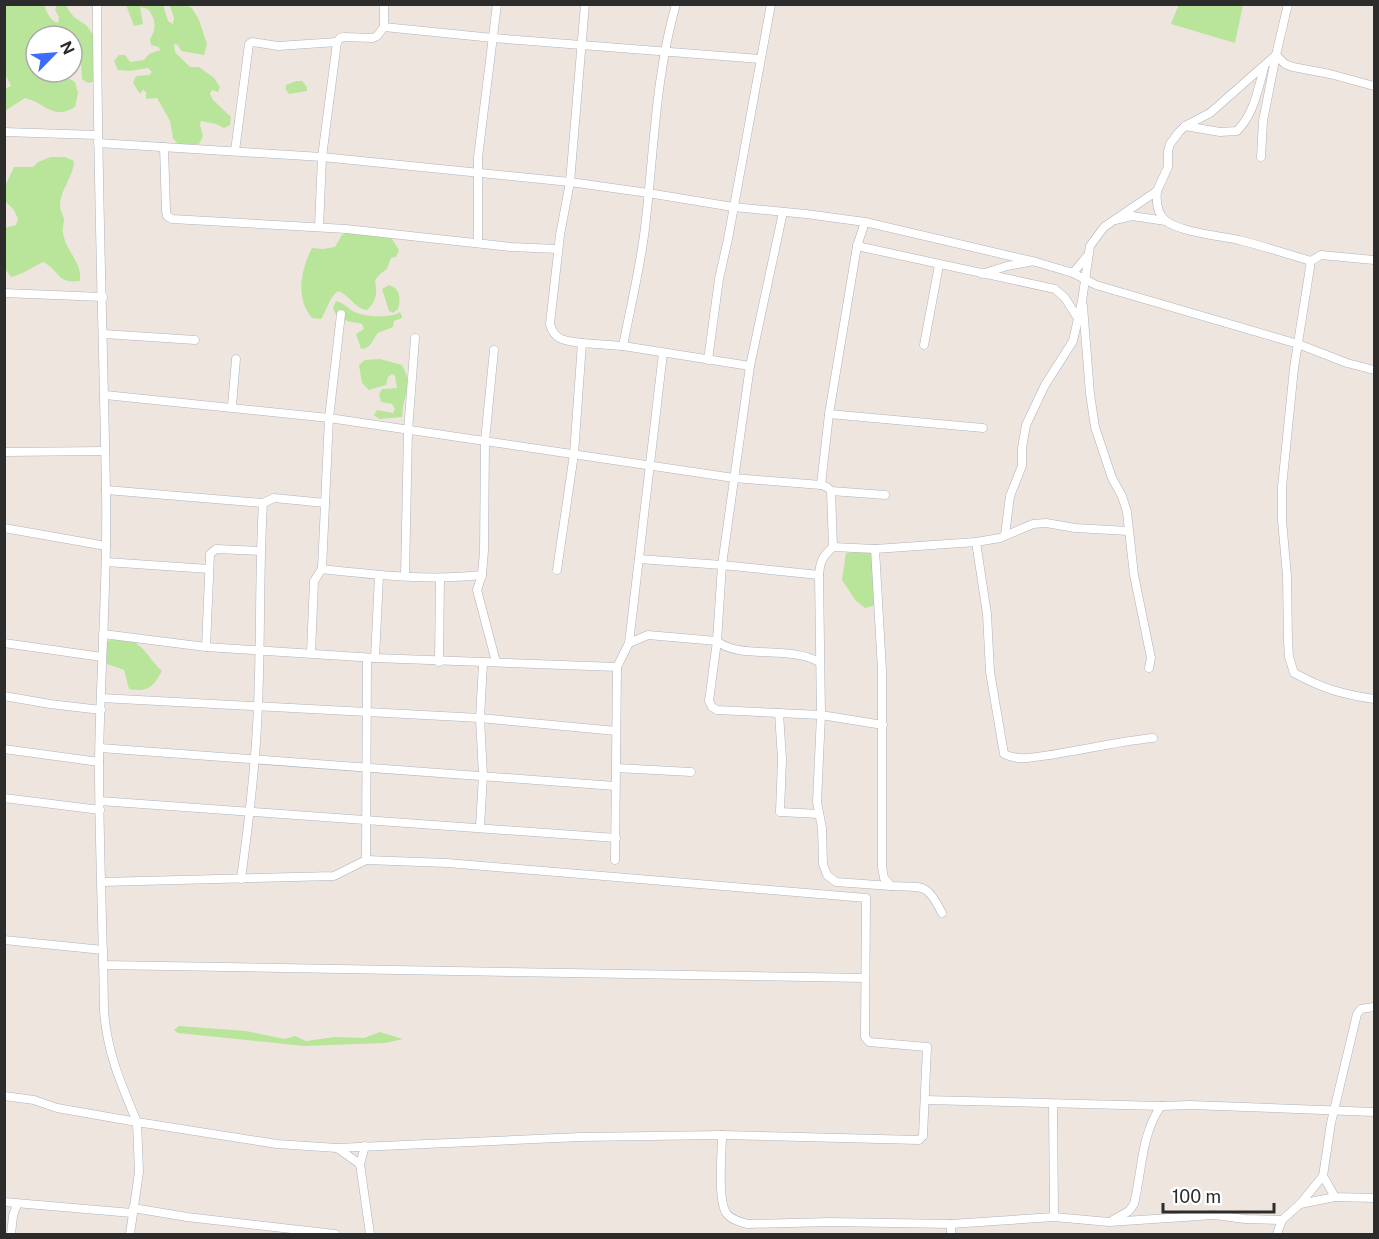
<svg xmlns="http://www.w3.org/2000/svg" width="1379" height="1239" font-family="'Public Sans',sans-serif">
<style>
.green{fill:#b8e59a}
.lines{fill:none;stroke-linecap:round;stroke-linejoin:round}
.street-casing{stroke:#aeb2bc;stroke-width:9}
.street{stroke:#fff;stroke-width:8}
</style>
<rect width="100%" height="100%" fill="#eee6de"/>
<g class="green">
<path d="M 1179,4 L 1243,5 L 1235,43 L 1171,24 Z"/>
<path d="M 5,5 L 44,5 C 47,12 50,21 58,23 L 59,17 L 55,10 L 57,5 L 66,5 C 74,19 73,16 86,25 C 90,29 93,36 98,40 L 96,81 L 88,83 L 82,79 L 81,60 L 72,60 L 72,36 L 36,36 L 36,72 L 58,72 L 75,82 L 78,93 L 75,107 C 53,121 46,103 25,98 L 5,111 L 4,89 L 11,86 L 5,74 Z"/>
<path d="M 126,5 L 163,5 L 168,21 L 173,24 L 174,18 L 170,6 L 172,5 L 186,5 L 192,8 L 199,20 L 207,44 L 204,55 L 181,51 L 178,45 L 174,44 L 175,52 L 190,67 L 199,67 L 214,78 L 220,87 L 218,92 L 212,90 L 210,94 L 213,100 L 231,117 L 230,125 L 224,128 L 216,124 L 201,121 L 200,125 L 203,136 L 199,144 L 178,144 L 173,138 L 170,121 L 157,98 L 146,99 L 146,92 L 143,90 L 140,94 L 133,83 L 136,76 L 149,75 L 152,72 L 148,68 L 130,71 L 118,70 L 114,61 L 119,55 L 125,55 L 130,62 L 144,60 L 149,54 L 160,50 L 159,47 L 151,45 L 150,39 C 157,28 156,20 148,9 L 140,7 L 143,24 L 134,26 Z"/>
<path d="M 296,81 L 302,81 L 307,87 L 307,91 L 289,94 L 286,90 L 286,85 Z"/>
<path d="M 51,157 L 65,157 L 74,161 C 74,176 60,190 60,205 C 60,210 63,215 64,219 C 64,224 62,229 63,233 C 66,252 82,261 80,281 C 56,284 61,271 43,262 C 32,267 24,274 11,277 L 5,269 L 5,228 L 16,225 L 18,219 L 14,210 L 5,201 L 5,186 L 14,167 L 33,167 L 38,162 Z"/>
<path d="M 354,229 L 387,231 L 399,250 L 396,257 L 391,258 L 387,269 L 380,274 L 375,280 C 377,293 377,301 367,310 C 355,309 350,295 338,291 C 329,298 327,310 321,319 L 312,318 C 295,298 301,269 312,248 L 323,249 L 335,247 L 342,235 Z"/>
<path d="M 389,285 C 400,288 401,299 398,309 L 393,313 L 389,311 L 382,289 Z"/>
<path d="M 336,301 C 345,303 349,310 357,313 C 368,317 391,318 400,312 L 402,316 L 402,318 L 394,321 L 393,327 L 378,333 C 372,340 371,349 361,349 L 356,334 L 364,329 L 362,324 C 350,321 337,322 333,308 Z"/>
<path d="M 380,359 L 402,365 C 410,379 408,388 404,402 C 402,407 403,412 402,417 L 379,419 L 374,415 L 377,410 L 393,413 L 395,409 L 392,404 L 381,402 L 379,394 L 382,389 L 397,388 L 395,376 L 392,374 L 388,377 L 386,385 L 369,390 L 362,383 L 359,365 L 365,360 Z"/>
<path d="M 866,551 L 876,552 L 879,604 L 865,608 L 856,601 L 842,580 L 846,553 Z"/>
<path d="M 119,638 C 142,639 146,656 162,671 C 152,688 149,692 129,689 L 124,670 L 107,664 L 105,651 L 107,641 Z"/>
<path d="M 179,1026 L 246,1031 L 285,1039 L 295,1036 L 306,1041 L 335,1037 L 364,1038 L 380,1032 L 403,1039 L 385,1043 L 304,1046 L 178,1033 L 174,1030 Z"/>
</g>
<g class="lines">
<g class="street-casing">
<g id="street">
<path d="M 97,4 C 97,166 103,328 106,490 C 108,581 100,672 99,763 C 99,845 103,928 104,1011 C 107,1052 121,1084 137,1122 L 277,1144 L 337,1148 L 580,1137 L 722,1135 C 722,1152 717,1202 727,1214 C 732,1220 740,1222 748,1224 L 830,1222 L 951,1224 L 1054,1217 L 1109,1222 L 1214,1215 L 1245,1219 L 1282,1220"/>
<path d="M 384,4 L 384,27 L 493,38 L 760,59"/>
<path d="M 1185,126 L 1220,132 L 1237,131 C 1254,114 1258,89 1264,68"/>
<path d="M 4,132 L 97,135"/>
<path d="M 98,143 L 322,157 L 570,182 L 648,193 L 733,207 L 806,214 L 865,222 L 1036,262 L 1073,273 L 1088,255"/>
<path d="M 164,147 L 166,211 L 167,216 L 172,219 L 346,229 L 511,247 L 558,249"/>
<path d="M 235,151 L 249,44 L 252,42 L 278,46 L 337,42"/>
<path d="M 1261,157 L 1263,121 L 1276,55 L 1285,64 L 1293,67 L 1330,74 L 1374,86"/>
<path d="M 1157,191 C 1156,201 1157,214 1166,221 C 1180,232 1221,236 1239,240 C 1263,246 1287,254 1311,261"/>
<path d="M 783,212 L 750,366 L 722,565 L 717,641 L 709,701 L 712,707 L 717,710 L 821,715 L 883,725"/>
<path d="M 1115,220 L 1132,216 L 1166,221"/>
<path d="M 319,227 L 322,157 L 337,42 L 340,38 L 344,37 L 373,38 L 377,36 L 384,27"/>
<path d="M 478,243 L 478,157 L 497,4"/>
<path d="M 857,246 L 1055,289 L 1065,298 L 1079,320"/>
<path d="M 1374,260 L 1321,255 L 1311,261 L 1294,368 L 1282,487 L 1282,520 L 1287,576 L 1288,641 L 1289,657 L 1294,673 C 1324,689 1341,694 1374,699"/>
<path d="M 1073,273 L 1096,285 L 1298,344 L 1347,363 L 1374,370"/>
<path d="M 982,274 L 1007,266 L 1029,262"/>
<path d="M 4,293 L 103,297"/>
<path d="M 1083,306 L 1090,394 L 1095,427 L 1112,478 L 1122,496 L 1127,512 L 1134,575 L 1151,658 L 1149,668"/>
<path d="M 104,334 L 195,340"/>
<path d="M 582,343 C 567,341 554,341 550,324 L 560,235 L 570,182 L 585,4"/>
<path d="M 924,345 L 939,265"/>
<path d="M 623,346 C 631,304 642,261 646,219 C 654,147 656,74 676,4"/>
<path d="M 494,350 L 485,441 L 484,551 L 482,575 L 477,590 L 496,662"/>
<path d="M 708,360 L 719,279 L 728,239 L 771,4"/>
<path d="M 105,395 L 329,418 L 734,478 L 821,485 L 827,487 L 831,491 L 885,495"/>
<path d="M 232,406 L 236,359"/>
<path d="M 829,414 L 983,428"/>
<path d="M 4,452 L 105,451"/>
<path d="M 821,485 L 829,414 L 857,246 L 865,222"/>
<path d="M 106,490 L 263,503 L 274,498 L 325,503"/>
<path d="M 831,491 L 833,547"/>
<path d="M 4,528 L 106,546"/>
<path d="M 1005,535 L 1010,496 L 1022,466 L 1022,448 L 1026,425 L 1045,385 L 1073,341 L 1082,301 L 1090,246 L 1104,227 L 1157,191 L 1168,167 L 1168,151 L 1170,144 L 1179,132 L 1185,126 L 1210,113 L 1276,55 L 1288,4"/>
<path d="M 976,542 L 987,614 L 990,672 L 1004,754 C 1010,757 1020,759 1027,758 C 1069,754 1110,742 1153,738"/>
<path d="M 875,549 L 882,670 L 882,867 L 884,878 L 891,886 C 923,888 926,881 942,913"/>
<path d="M 639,559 L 722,565 L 819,575"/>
<path d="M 106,562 L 209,569"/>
<path d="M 322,569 L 329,418 L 341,314"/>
<path d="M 557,570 L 574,454 L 582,343 L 623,346 L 750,366"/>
<path d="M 405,576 L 408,431 L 415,338"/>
<path d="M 103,634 L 206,647 L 375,658 L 617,667"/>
<path d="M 4,643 L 102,657"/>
<path d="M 629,643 L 648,635 L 717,641 C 739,660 790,645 819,662"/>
<path d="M 206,647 L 210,554 L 216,549 L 260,551"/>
<path d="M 311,653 L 314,581 L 322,569 C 375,575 429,581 482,575"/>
<path d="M 375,658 L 379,576"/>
<path d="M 439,662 L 440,578"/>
<path d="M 4,696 L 50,704 L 101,710"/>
<path d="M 101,698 L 480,718 L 616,731"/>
<path d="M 779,713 L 782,759 L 780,812 L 819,814"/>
<path d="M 100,748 L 615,786"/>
<path d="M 4,749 L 99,762"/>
<path d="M 616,768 L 691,772"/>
<path d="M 4,798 L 100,810"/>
<path d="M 100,801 L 616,838"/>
<path d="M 480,827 L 483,775 L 480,718 L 483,663"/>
<path d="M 366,860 L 367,658"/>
<path d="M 615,860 L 617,667 L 629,643 L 663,353"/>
<path d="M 241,879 C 249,821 256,763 258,705 C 261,638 259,570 263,503"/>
<path d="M 102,882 L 334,876 L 366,860 L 447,863 L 866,898 L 865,1037 L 869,1042 L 927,1047 L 923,1136 L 919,1140 L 722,1135"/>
<path d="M 891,886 L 836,882 L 827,875 L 823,864 L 822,828 L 817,802 L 821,715 L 819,575 C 820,561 823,556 833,547 L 875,549 L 976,542 L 1000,538 L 1033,524 L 1046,523 L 1075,528 L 1128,531"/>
<path d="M 4,940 L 103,950"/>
<path d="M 103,965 L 865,978"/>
<path d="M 1374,1007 L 1361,1009 L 1357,1014 L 1331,1123 L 1323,1176 L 1335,1197 L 1374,1198"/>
<path d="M 4,1096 L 34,1100 L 57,1108 L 137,1122 L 139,1172 L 130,1234"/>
<path d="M 925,1100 L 1161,1106"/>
<path d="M 1053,1104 L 1054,1217"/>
<path d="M 365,1146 L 360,1164 L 370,1234"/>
<path d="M 337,1148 L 360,1164"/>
<path d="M 4,1202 L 132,1213"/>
<path d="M 1300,1204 L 1335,1197"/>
<path d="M 133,1208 L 187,1217 L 335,1234"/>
<path d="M 1113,1220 L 1129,1211 L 1134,1204 C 1142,1172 1141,1134 1161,1106 L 1190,1105 L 1374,1112"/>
<path d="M 11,1234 L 13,1216 L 17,1204"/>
<path d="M 951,1234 L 951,1224"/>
<path d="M 1277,1234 L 1282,1220 L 1300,1204 L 1323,1176"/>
</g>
</g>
<use href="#street" class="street"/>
</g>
<rect width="1379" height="1239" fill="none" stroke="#2c2c2c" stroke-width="12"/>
<g transform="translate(54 54) rotate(65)"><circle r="28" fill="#ffffff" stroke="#ababab" stroke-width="1.5"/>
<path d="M0-4.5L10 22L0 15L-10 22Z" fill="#3c6cfd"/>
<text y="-9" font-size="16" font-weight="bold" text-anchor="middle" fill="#2c2c2c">N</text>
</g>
<path d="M1163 1203v9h111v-9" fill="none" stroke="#2c2c2c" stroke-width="3"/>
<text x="1172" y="1203" font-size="18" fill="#2c2c2c" stroke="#ffffff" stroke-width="4.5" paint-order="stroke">100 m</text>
</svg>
